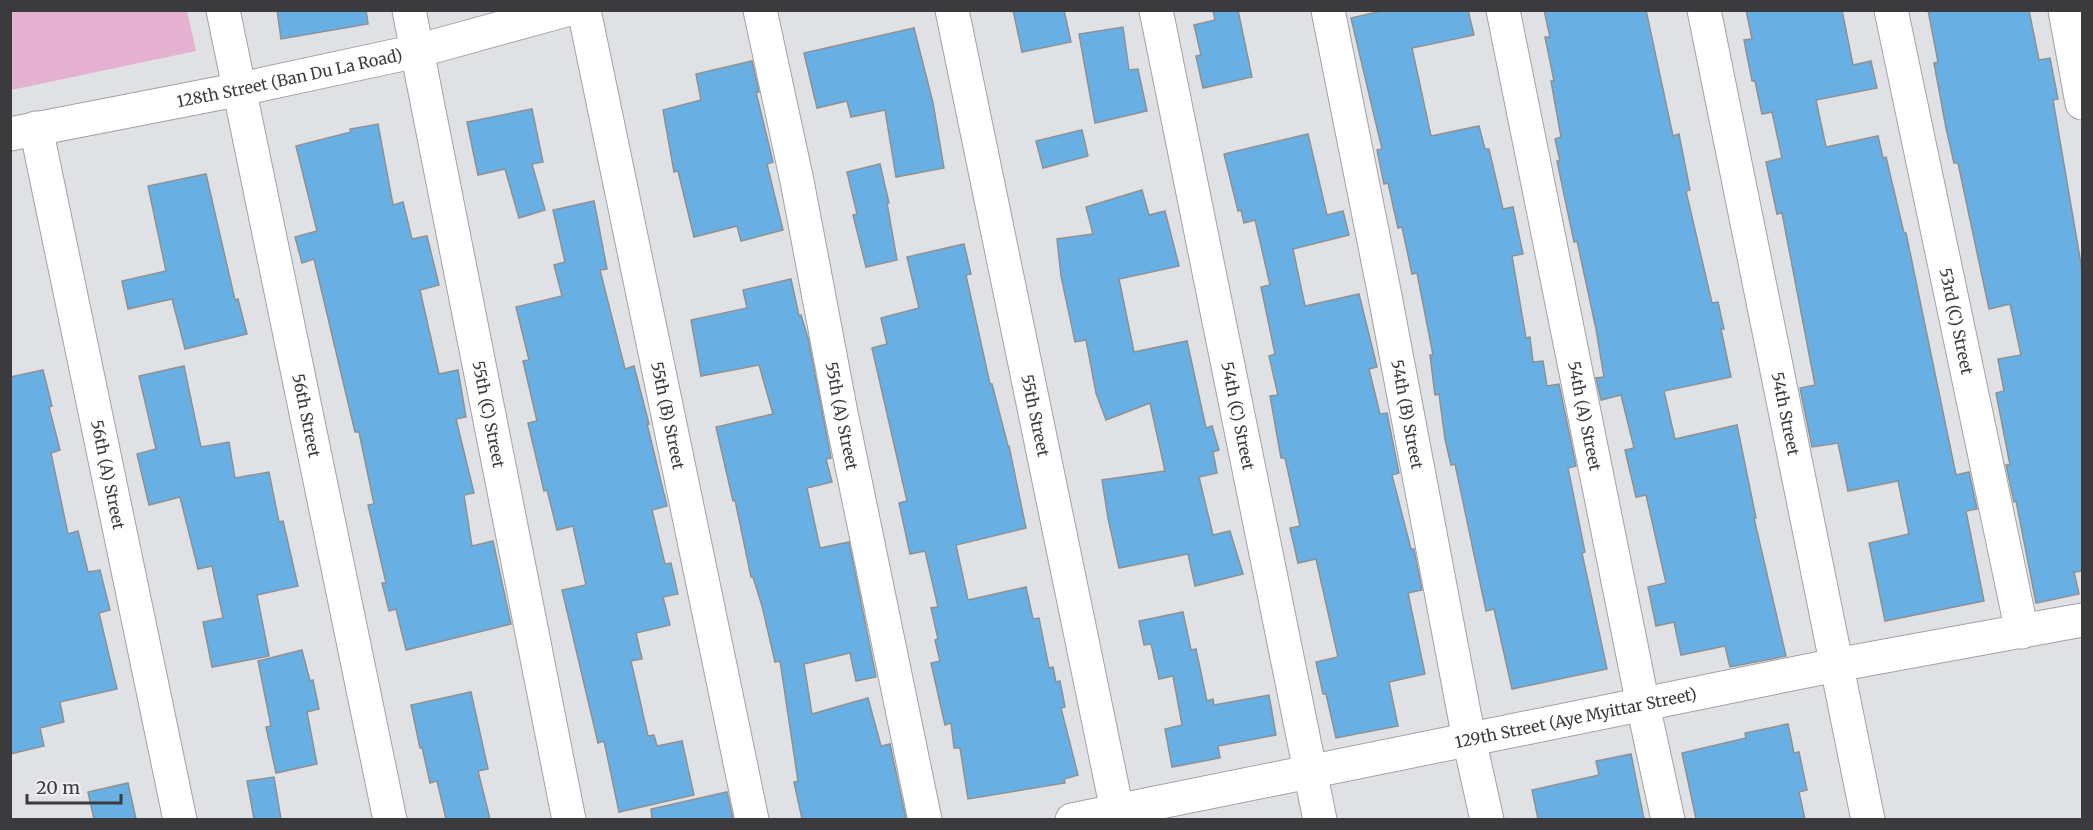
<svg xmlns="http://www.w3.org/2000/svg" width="2093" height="830" font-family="Merriweather,serif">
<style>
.green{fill:#e4b1d1}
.building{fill:#68b0e4;stroke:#8d9193;stroke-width:1.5}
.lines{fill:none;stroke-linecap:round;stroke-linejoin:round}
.street-casing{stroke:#a1a2a6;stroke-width:35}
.secondary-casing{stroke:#a1a2a6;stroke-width:35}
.street{stroke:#fff;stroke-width:33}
.secondary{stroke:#fff;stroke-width:33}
.labels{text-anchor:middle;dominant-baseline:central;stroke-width:4.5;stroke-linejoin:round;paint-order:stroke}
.street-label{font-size:16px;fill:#3b3b3d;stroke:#edeef3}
</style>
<rect width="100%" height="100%" fill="#e0e1e5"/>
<path class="green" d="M 10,11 L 187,11 L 196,51 L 11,90 Z"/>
<g class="building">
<path d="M 277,10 L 366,10 L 368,24 L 281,39 Z"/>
<path d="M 1013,10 L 1064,10 L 1071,42 L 1022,52 Z"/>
<path d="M 1213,10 L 1238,10 L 1252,77 L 1203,88 L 1196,56 L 1201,55 L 1194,25 L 1215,20 Z"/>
<path d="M 1386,10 L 1468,10 L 1474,35 L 1412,48 L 1431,136 L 1479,126 L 1485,149 L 1489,149 L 1503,209 L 1513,207 L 1523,254 L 1512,256 L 1526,338 L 1530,337 L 1533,362 L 1543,361 L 1547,386 L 1559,384 L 1576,466 L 1568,468 L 1585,552 L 1582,553 L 1607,669 L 1512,689 L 1494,609 L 1486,611 L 1455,464 L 1451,465 L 1445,439 L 1439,394 L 1435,395 L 1430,355 L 1433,355 L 1417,273 L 1412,274 L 1402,227 L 1398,228 L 1388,183 L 1384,184 L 1377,150 L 1382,149 L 1351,18 Z"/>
<path d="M 1544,10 L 1646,10 L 1673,136 L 1679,134 L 1690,190 L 1686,191 L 1712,303 L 1718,302 L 1724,329 L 1721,329 L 1731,377 L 1664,391 L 1675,439 L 1737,425 L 1756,518 L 1754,518 L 1786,656 L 1730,667 L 1725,646 L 1681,655 L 1674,622 L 1656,626 L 1648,587 L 1666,583 L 1646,495 L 1636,497 L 1625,450 L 1634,448 L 1621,395 L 1601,400 L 1596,378 L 1604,377 L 1596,329 L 1577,241 L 1574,242 L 1557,161 L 1560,161 L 1555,139 L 1561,137 L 1551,81 L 1554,81 L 1545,37 L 1550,37 Z"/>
<path d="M 1746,10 L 1842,10 L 1853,65 L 1871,61 L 1877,88 L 1816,100 L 1826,147 L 1878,136 L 1883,158 L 1886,157 L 1904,233 L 1906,233 L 1956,475 L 1969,472 L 1977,509 L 1966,511 L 1984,601 L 1885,621 L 1869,543 L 1909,534 L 1898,481 L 1848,491 L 1838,443 L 1812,447 L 1800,388 L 1815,385 L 1782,213 L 1777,214 L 1766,162 L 1782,158 L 1772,112 L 1762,114 L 1755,81 L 1752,81 L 1744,40 L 1752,39 Z"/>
<path d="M 1928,10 L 2029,10 L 2039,60 L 2050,58 L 2058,99 L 2053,100 L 2082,270 L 2082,571 L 2074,572 L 2079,594 L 2036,603 L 2016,501 L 2014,502 L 2006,465 L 2010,465 L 1996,393 L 2004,391 L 1998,359 L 2021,355 L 2010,304 L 1989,309 L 1958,163 L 1954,163 L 1946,128 L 1934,63 L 1938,62 Z"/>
<path d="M 1123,27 L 1129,70 L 1138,69 L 1147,111 L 1095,123 L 1079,34 Z"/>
<path d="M 914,28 L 933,103 L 944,168 L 896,177 L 885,110 L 851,117 L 847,101 L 817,108 L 804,53 Z"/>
<path d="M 752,61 L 759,92 L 756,92 L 773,162 L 767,164 L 783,230 L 741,241 L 737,226 L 694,237 L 678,171 L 674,172 L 663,110 L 701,100 L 696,74 Z"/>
<path d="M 532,109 L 543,162 L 532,164 L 545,210 L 519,218 L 505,169 L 478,175 L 467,122 Z"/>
<path d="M 378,124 L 393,205 L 403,202 L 412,239 L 427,236 L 439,285 L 420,290 L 439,374 L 458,370 L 466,417 L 456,419 L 474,493 L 464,495 L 472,546 L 493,541 L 511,624 L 406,650 L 396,609 L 389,611 L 382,583 L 386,583 L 368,505 L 374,504 L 359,432 L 355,432 L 314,259 L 302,263 L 295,237 L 317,231 L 296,146 L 351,132 L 350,129 Z"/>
<path d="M 1082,130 L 1088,156 L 1043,168 L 1036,141 Z"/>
<path d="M 1308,134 L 1327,215 L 1343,211 L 1349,235 L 1293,249 L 1305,306 L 1359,294 L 1377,367 L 1369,369 L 1380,414 L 1387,413 L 1399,473 L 1392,475 L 1411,549 L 1414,549 L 1422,590 L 1408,593 L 1425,674 L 1389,682 L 1398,726 L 1336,738 L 1326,694 L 1323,694 L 1316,662 L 1338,657 L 1316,559 L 1298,563 L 1290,528 L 1300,526 L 1285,458 L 1281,458 L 1270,396 L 1278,395 L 1269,356 L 1275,354 L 1261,287 L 1270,285 L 1255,220 L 1244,223 L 1241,210 L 1238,211 L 1224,154 Z"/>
<path d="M 880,164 L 889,203 L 887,203 L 897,260 L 866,267 L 853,215 L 857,214 L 847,172 Z"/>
<path d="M 206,174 L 235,300 L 238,299 L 247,334 L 185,349 L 172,299 L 128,309 L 122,281 L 166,271 L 148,186 Z"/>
<path d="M 1142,190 L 1149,215 L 1165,211 L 1179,266 L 1119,279 L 1134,352 L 1187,341 L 1206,428 L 1212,426 L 1219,450 L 1213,452 L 1217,473 L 1199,477 L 1213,535 L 1230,531 L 1243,574 L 1195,586 L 1188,554 L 1119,568 L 1108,518 L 1102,480 L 1165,471 L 1150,403 L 1106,420 L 1096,393 L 1086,340 L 1075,342 L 1061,276 L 1057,239 L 1093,234 L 1086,207 Z"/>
<path d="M 594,201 L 607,269 L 600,270 L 625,369 L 634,366 L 649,424 L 647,424 L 667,506 L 652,510 L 665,564 L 671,563 L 678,594 L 663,597 L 670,625 L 636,633 L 642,659 L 631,661 L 648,736 L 654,735 L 657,746 L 682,741 L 694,795 L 619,812 L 604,741 L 598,743 L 562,590 L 586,585 L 573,526 L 557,530 L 547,490 L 544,491 L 528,423 L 537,421 L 523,361 L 529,360 L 516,307 L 562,296 L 554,265 L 565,262 L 553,210 Z"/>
<path d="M 964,244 L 971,274 L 966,275 L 990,384 L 992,384 L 1008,446 L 1009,446 L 1026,528 L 956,545 L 968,600 L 1026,587 L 1033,619 L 1039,618 L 1049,668 L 1053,667 L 1056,682 L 1060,681 L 1065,707 L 1061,708 L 1078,775 L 1064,779 L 1065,783 L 968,799 L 960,748 L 954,748 L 951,723 L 945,725 L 931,663 L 940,661 L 935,640 L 938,639 L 931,608 L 938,607 L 925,551 L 910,554 L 899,503 L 907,501 L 872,348 L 887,344 L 881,318 L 919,308 L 907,257 Z"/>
<path d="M 791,279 L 799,316 L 801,315 L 808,338 L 831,458 L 826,459 L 832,482 L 807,488 L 820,548 L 849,542 L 876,677 L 856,681 L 850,653 L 804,664 L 812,714 L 868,698 L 881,746 L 890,744 L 906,819 L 802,819 L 794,782 L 798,781 L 780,661 L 775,662 L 762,606 L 753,577 L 751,577 L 735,500 L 733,501 L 716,427 L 773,414 L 759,365 L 701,376 L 691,320 L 747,308 L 743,290 Z"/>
<path d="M 184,366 L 201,447 L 229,442 L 235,478 L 269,472 L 279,522 L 283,521 L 298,586 L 257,595 L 269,656 L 212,667 L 203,622 L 223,618 L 212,566 L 198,569 L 180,497 L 149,505 L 137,454 L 156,449 L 139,376 Z"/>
<path d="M 43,370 L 52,406 L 49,407 L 60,450 L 51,453 L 68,534 L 78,531 L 88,572 L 100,570 L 110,610 L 99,613 L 117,689 L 60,702 L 64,722 L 40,728 L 44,746 L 10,754 L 10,377 Z"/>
<path d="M 1183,612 L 1191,650 L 1196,649 L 1207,701 L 1213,699 L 1214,705 L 1269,695 L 1276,735 L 1218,746 L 1220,758 L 1172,767 L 1165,729 L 1182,725 L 1173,676 L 1159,679 L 1151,644 L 1144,645 L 1139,621 Z"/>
<path d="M 302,650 L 310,681 L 313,680 L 319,709 L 307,712 L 317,764 L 276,773 L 266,727 L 271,726 L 258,661 Z"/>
<path d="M 471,692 L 488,769 L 478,771 L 490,819 L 446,819 L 437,781 L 430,783 L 422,747 L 420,748 L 411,705 Z"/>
<path d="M 1788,724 L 1794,753 L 1799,752 L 1807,790 L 1799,792 L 1805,819 L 1696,819 L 1682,753 L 1746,738 L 1745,733 Z"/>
<path d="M 1631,754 L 1644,819 L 1538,819 L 1532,790 L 1599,775 L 1596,761 Z"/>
<path d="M 274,777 L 281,819 L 254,819 L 247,781 Z"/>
<path d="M 128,783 L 136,819 L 94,819 L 88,792 Z"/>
<path d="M 727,792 L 733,819 L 652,819 L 651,809 Z"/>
</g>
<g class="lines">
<g class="street-casing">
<g id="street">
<path id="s1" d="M 223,10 L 390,820"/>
<path id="s2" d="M 409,10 L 569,820"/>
<path id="s3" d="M 584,10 L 752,820"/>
<path id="s4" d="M 760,10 L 797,181 L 841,413 L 925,820"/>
<path id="s5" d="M 952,10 L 1119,820"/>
<path id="s6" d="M 1156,10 L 1320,820"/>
<path id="s7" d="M 1328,10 L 1385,296 L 1469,739 L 1487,820"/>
<path id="s8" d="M 1503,10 L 1643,705 L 1668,820"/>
<path id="s9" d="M 1704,10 L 1868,820"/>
<path id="s10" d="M 1891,10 L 2022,632"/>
<path d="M 2065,10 L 2082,103"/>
<path id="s11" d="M 36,128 L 180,820"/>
<path id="s12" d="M 1072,820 L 1836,665 L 2082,620"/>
</g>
</g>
<g class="secondary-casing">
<g id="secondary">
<path id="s13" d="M 10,134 L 241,89 L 417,51 L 566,10"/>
</g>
</g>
<use href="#street" class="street"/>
<use href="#secondary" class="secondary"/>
</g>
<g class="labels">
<g class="street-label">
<text stroke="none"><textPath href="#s13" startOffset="285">128th Street (Ban Du La Road)</textPath></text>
<text stroke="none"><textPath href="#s10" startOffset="318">53rd (C) Street</textPath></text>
<text stroke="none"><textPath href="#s1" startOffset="414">56th Street</textPath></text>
<text stroke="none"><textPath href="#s2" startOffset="412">55th (C) Street</textPath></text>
<text stroke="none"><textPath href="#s3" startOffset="414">55th (B) Street</textPath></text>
<text stroke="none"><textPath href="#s4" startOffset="414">55th (A) Street</textPath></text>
<text stroke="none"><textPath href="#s5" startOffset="414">55th Street</textPath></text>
<text stroke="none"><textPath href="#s6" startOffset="414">54th (C) Street</textPath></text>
<text stroke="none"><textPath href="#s7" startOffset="412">54th (B) Street</textPath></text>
<text stroke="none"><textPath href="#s8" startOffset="414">54th (A) Street</textPath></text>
<text stroke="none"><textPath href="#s9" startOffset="412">54th Street</textPath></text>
<text stroke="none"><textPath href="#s11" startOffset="354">56th (A) Street</textPath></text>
<text stroke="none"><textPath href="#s12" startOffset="514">129th Street (Aye Myittar Street)</textPath></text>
</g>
</g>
<rect width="2093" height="830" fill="none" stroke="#3b3b3d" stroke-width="24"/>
<path d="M27 794v9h94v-9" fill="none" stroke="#3b3b3d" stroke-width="3"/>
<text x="36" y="794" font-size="18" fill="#3b3b3d" stroke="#edeef3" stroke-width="4.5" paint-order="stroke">20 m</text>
</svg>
